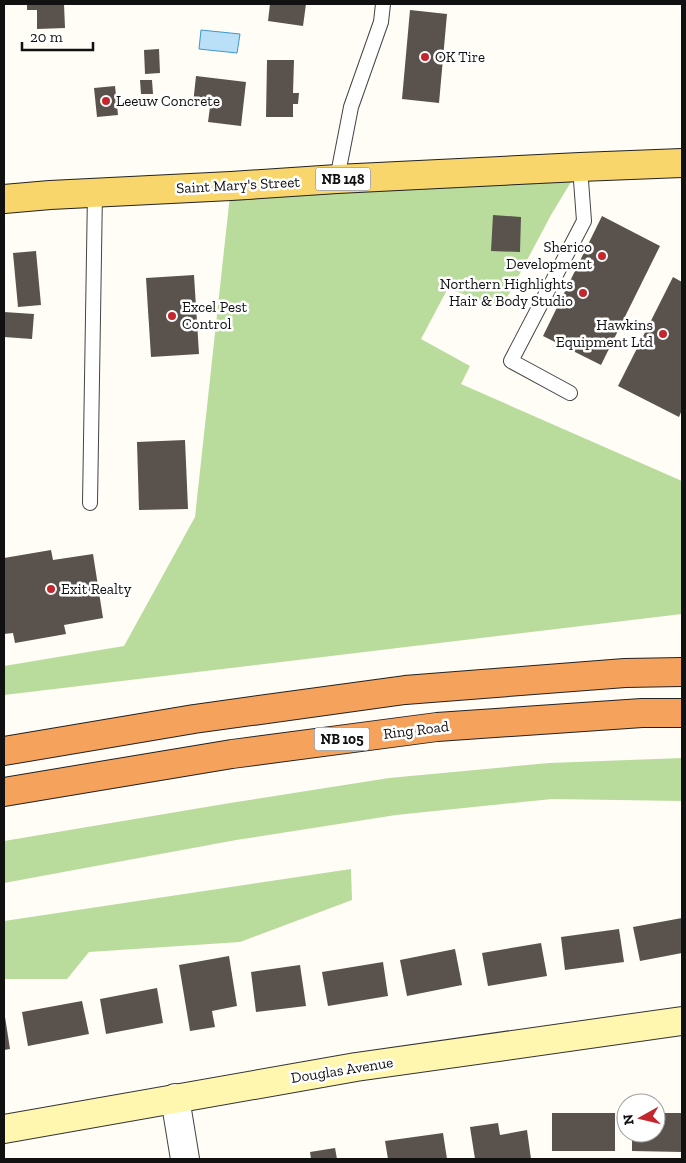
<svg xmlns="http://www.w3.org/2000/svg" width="686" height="1163" font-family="'Zilla Slab',serif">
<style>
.forest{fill:#b9dc9c}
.water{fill:#b9e0f7;stroke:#3f96cf}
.building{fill:#5a524d}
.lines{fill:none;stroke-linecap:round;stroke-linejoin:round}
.lane-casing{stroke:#444;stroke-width:16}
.street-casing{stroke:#444;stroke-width:30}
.secondary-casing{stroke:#333;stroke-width:30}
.primary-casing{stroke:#222;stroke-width:30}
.highway-casing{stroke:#222;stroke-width:30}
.lane{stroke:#fff;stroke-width:14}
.street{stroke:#fff;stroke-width:28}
.secondary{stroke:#fff6b0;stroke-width:28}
.primary{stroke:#f9d66b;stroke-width:28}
.highway{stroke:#f5a25d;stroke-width:28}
.poi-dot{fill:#c4262e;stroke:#fff;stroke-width:2}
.labels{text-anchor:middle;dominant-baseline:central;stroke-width:5;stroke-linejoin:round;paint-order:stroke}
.shield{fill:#fff;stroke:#585858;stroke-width:1}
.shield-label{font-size:14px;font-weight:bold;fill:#111}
.poi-label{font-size:15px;fill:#111;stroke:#fff;text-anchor:start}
.street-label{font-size:15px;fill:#111;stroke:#fff}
</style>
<rect width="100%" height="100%" fill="#fffdf5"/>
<g class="forest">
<path d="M 580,167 L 551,215 L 501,309 L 448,288 L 421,339 L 470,366 L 461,384 L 682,481 L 682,614 L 4,695 L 4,666 L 124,646 L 195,517 L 231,186 Z"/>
<path d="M 682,758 L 682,801 L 552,799 L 396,815 L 236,840 L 4,883 L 4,841 L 230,803 L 389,778 L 549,763 Z"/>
<path d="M 351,869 L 352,900 L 240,942 L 89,952 L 67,979 L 4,979 L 4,921 Z"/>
</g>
<path class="water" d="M 201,30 L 240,34 L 237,53 L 199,49 Z"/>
<g class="building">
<path d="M 27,4 L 64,4 L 65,28 L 37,29 L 37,10 L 27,10 Z"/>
<path d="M 270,4 L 306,4 L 303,26 L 268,21 Z"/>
<path d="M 410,10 L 447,14 L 439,103 L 402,99 Z"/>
<path d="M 159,49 L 160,73 L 145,74 L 144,50 Z"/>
<path d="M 267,60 L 294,60 L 293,93 L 299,93 L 298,104 L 293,104 L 293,117 L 266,117 Z"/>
<path d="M 196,76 L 246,82 L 241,126 L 208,122 L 210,107 L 193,104 Z"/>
<path d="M 140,80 L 152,80 L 153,94 L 141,94 Z"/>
<path d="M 115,86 L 118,115 L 97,117 L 94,88 Z"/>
<path d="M 493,215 L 521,217 L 520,252 L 491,251 Z"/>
<path d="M 602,216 L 660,246 L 601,365 L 543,336 Z"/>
<path d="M 36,251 L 41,305 L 18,307 L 13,253 Z"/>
<path d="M 194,275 L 199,354 L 151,357 L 146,278 Z"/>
<path d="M 673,277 L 682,282 L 682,410 L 679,417 L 618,386 Z"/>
<path d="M 4,312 L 34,314 L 32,339 L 4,337 Z"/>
<path d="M 185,440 L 188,509 L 139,510 L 137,442 Z"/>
<path d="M 51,550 L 53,560 L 93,554 L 103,618 L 64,625 L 66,634 L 15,643 L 13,633 L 4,634 L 4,558 Z"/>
<path d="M 682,918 L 682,953 L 640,961 L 633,927 Z"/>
<path d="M 619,929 L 624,962 L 565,970 L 561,937 Z"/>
<path d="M 541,943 L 547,976 L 488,986 L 482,953 Z"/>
<path d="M 455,949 L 462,985 L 407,996 L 400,960 Z"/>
<path d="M 229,956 L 237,1006 L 212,1011 L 215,1027 L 190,1031 L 179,965 Z"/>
<path d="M 383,962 L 388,996 L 328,1006 L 322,972 Z"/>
<path d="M 300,965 L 306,1006 L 256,1012 L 251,972 Z"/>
<path d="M 157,988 L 163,1023 L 106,1034 L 100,999 Z"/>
<path d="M 82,1001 L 89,1034 L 28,1046 L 22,1012 Z"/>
<path d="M 5,1017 L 10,1049 L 4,1050 L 4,1018 Z"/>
<rect x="552" y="1113" width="63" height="38"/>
<path d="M 656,1113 L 682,1113 L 682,1152 L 632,1151 L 632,1133 L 656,1133 Z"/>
<path d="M 498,1123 L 500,1135 L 527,1130 L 531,1159 L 475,1159 L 470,1127 Z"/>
<path d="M 443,1133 L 447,1159 L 388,1159 L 385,1141 Z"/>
<path d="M 335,1148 L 337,1159 L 311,1159 L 310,1152 Z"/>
</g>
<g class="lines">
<g class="lane-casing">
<g id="lane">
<path d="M 337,179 L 351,107 L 381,22 L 383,4"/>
<path d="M 570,393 L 511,361 L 584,221 L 580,167"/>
<path d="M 90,503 L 95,192"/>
</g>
</g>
<g class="street-casing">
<path id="street" d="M 175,1098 L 185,1159"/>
</g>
<g class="secondary-casing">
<path id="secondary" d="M 4,1129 L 356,1067 L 682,1021"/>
</g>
<g class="primary-casing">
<path id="primary" d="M 4,199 L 50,195 L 231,186 L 337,179 L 580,167 L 682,163"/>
</g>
<g class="highway-casing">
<g id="highway">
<path d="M 4,751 L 194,719 L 405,690 L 625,673 L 682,672"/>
<path d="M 4,792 L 232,754 L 437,727 L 642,713 L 682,713"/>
</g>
</g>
<use href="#lane" class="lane"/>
<use href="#street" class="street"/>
<use href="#secondary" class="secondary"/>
<use href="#primary" class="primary"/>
<use href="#highway" class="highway"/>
</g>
<g class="poi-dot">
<circle cx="425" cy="57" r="5"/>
<circle cx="106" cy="101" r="5"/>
<circle cx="602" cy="256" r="5"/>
<circle cx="583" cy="293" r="5"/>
<circle cx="172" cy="316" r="5"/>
<circle cx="663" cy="334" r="5"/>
<circle cx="51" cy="589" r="5"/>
</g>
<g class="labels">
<g class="shield">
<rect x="315.5" y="167.5" width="55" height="23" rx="4"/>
<rect x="314.5" y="727.5" width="55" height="23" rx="4"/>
</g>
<g class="shield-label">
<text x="343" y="179">NB 148</text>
<text x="342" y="739">NB 105</text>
</g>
<g class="poi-label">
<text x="435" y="57">OK Tire</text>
<text x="116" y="101">Leeuw Concrete</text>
<text x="592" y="247" text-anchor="end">Sherico<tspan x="592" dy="17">Development</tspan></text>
<text x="573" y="284" text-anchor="end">Northern Highlights<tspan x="573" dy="17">Hair &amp; Body Studio</tspan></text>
<text x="182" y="307">Excel Pest<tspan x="182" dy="17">Control</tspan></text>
<text x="653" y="325" text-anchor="end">Hawkins<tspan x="653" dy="17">Equipment Ltd</tspan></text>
<text x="61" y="589">Exit Realty</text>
</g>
<g class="street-label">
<text transform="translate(238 185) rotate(-3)">Saint Mary's Street</text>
<text transform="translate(416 730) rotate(-7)">Ring Road</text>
<text transform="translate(342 1070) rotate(-9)">Douglas Avenue</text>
</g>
</g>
<rect width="686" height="1163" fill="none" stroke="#111111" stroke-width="10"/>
<g transform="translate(641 1118) rotate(262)"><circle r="24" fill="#ffffff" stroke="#a0a0a0"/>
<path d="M0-4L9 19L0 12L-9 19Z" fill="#c4262e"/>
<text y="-8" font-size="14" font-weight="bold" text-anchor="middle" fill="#111111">N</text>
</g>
<path d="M22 42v8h71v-8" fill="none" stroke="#111111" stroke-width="2.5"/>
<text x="30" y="42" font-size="15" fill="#111111" stroke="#ffffff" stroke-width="4" paint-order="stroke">20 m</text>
</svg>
